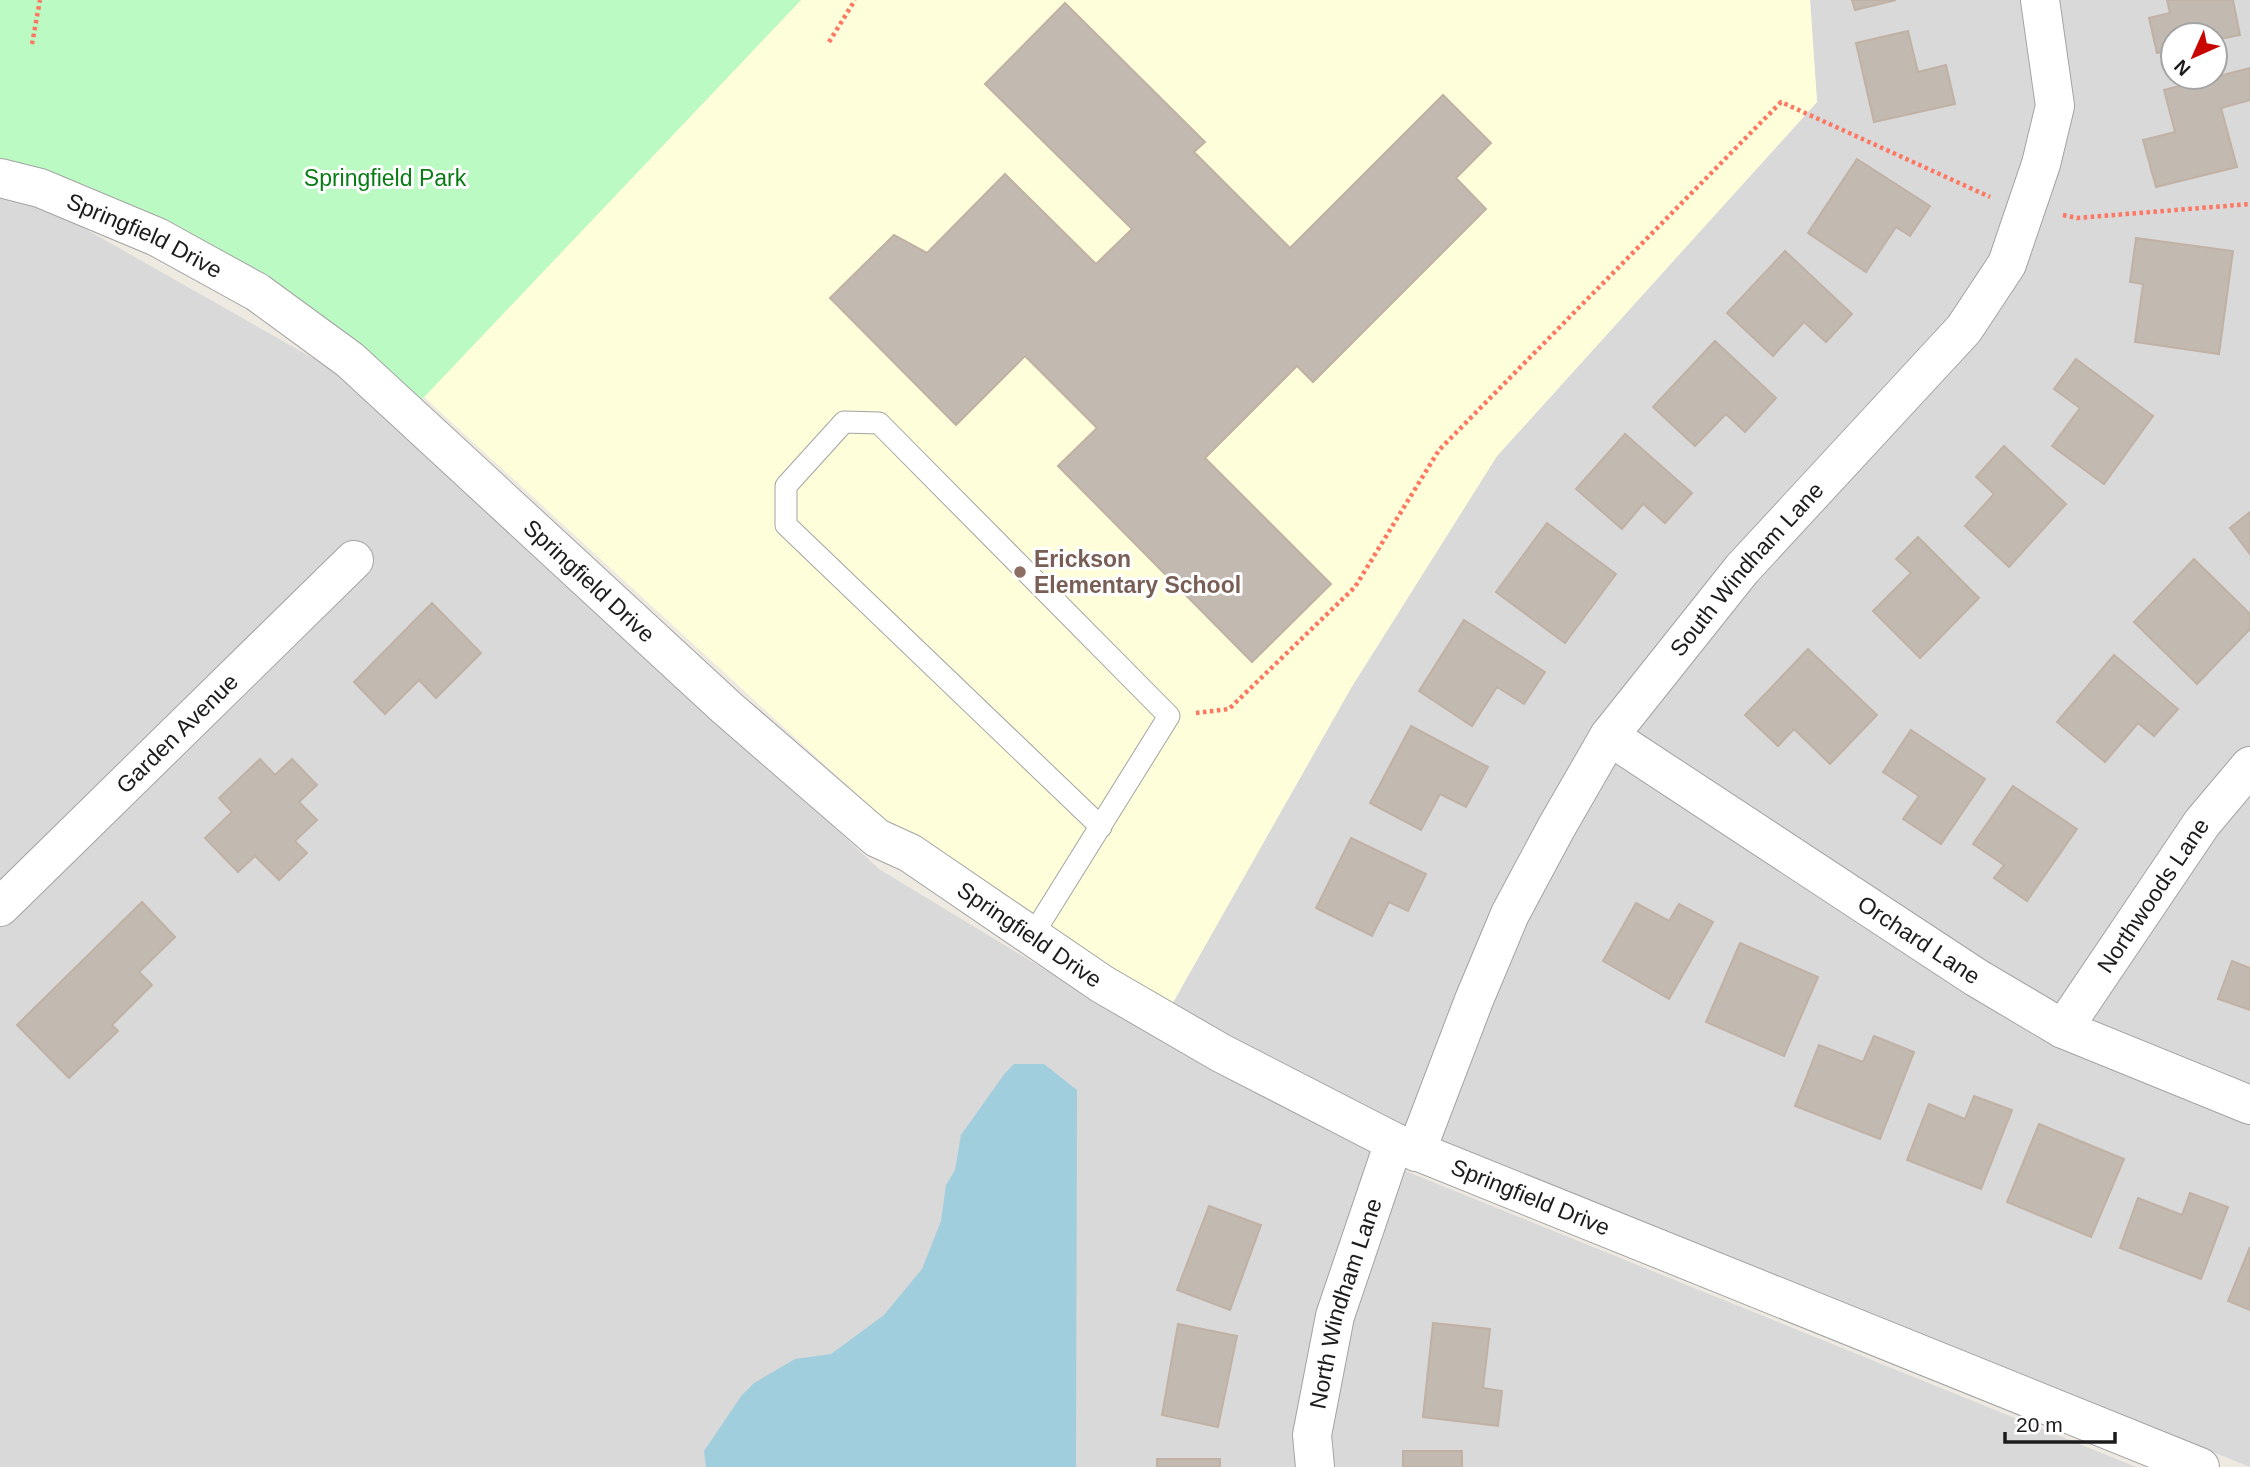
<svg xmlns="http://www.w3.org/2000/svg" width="2250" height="1467" font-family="Arial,sans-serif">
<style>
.residential{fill:#dad9d9;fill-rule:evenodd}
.education{fill:#feffda}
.park{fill:#bcfac3}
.water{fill:#a0cedd}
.building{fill:#c2bab1;stroke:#c0b1a4;stroke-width:2}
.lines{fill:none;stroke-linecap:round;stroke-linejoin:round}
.service-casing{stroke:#a3a3a3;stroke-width:23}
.minor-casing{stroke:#a3a3a3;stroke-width:40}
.tertiary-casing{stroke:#a3a3a3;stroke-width:40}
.path{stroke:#fd7763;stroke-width:4.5;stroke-dasharray:3.5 3.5;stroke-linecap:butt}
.service{stroke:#fff;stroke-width:21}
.minor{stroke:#fff;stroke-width:38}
.tertiary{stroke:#fff;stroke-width:38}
.education-dot{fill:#8d6e63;stroke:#fff;stroke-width:2.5}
.labels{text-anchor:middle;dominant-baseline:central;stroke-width:6;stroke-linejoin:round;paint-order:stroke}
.park-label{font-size:23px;fill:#087c15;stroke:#fff}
.street-label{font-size:23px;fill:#1c1c1c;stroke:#fff}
.education-label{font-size:23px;font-weight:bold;fill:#785e54;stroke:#fff;text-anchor:start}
</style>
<rect width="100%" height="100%" fill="#eeeae2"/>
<g class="residential">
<path d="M 1810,0 L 2250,0 L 2250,1467 L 1407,1131 L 1171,1006 L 1351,688 L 1497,456 L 1817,102 ZM 2173,35 L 2215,35 L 2215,77 L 2173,77 Z"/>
<path d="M 0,195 L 38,202 L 362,386 L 879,869 L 1143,1029 L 1408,1172 L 2136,1467 L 0,1467 Z"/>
</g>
<path class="education" d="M 801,0 L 1810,0 L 1817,102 L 1497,456 L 1351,688 L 1171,1006 L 885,820 L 424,397 Z"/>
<path class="park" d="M 0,0 L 801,0 L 409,413 L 157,237 L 0,191 Z"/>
<path class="water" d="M 1014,1064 L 1044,1064 L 1077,1090 L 1076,1467 L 706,1467 L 704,1451 L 742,1395 L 754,1383 L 795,1359 L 831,1354 L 884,1315 L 922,1269 L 941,1221 L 946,1185 L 955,1170 L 961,1135 L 1005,1073 Z"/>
<g class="building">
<path d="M 1852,0 L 1896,0 L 1855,10 Z"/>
<path d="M 2167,0 L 2233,0 L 2240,35 L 2215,40 L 2215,35 L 2173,35 L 2173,50 L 2157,53 L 2149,18 L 2170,13 Z"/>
<path d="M 1065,3 L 1205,142 L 1194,152 L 1290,248 L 1443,95 L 1491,143 L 1456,178 L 1486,209 L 1313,382 L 1297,366 L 1205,458 L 1331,584 L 1252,662 L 1058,466 L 1097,428 L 1025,356 L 956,425 L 830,298 L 894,235 L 927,253 L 1005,174 L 1096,264 L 1132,229 L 985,84 Z"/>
<path d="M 1908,31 L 1918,72 L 1946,65 L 1955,104 L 1874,122 L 1856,43 Z"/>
<path d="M 2250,68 L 2250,100 L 2221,108 L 2237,167 L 2156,187 L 2143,140 L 2175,132 L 2164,90 Z"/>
<path d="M 1857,159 L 1930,206 L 1910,236 L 1896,227 L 1866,272 L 1808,233 Z"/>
<path d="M 2136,238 L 2233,251 L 2219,354 L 2135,342 L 2143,284 L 2130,282 Z"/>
<path d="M 1785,251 L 1852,314 L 1826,342 L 1804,322 L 1773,356 L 1727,313 Z"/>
<path d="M 1715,341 L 1776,398 L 1745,432 L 1726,414 L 1695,446 L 1653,407 Z"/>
<path d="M 2076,359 L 2153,416 L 2104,484 L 2052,446 L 2080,408 L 2054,389 Z"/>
<path d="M 1625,434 L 1692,493 L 1665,523 L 1643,504 L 1622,529 L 1576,489 Z"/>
<path d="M 2004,446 L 2066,504 L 2009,567 L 1965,526 L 1994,494 L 1976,477 Z"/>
<path d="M 2250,512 L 2250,554 L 2230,528 Z"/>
<path d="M 1547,523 L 1616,574 L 1565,643 L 1496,592 Z"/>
<path d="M 1918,537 L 1979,598 L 1920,658 L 1873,611 L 1911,573 L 1896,559 Z"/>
<path d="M 2194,559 L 2250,614 L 2250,629 L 2197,684 L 2134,622 Z"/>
<path d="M 432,603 L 481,653 L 436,698 L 419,680 L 385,714 L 354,682 Z"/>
<path d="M 1464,620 L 1545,672 L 1524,704 L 1497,687 L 1472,726 L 1419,691 Z"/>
<path d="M 1808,649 L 1877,715 L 1830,764 L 1794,729 L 1778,746 L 1745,715 Z"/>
<path d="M 2114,655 L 2178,709 L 2154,736 L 2138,723 L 2105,762 L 2057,722 Z"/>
<path d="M 1411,726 L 1488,767 L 1466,807 L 1440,794 L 1421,830 L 1370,803 Z"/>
<path d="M 1911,730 L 1985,779 L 1941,844 L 1903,819 L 1919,796 L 1883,772 Z"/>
<path d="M 260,759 L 275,775 L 292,759 L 317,785 L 299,802 L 317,820 L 295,841 L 307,853 L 279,880 L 255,856 L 238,872 L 205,838 L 232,812 L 219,798 Z"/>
<path d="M 2013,786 L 2077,829 L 2027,901 L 1994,878 L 2004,865 L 1973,844 Z"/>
<path d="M 1351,838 L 1426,874 L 1408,911 L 1389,902 L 1372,936 L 1316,908 Z"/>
<path d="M 142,902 L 175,937 L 139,972 L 152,985 L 112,1025 L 118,1031 L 69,1078 L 17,1025 Z"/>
<path d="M 1636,903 L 1669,921 L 1679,904 L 1713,922 L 1669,999 L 1603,961 Z"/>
<path d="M 1740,943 L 1818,977 L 1784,1056 L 1706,1022 Z"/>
<path d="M 2232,961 L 2250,968 L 2250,1010 L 2218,999 Z"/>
<path d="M 1874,1036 L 1914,1052 L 1880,1139 L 1795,1106 L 1819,1045 L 1863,1062 Z"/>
<path d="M 1974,1096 L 2012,1110 L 1981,1189 L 1907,1160 L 1929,1104 L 1965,1119 Z"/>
<path d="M 2039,1124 L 2124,1159 L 2091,1237 L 2007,1202 Z"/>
<path d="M 2190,1193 L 2228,1207 L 2201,1279 L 2120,1248 L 2138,1198 L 2182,1215 Z"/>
<path d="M 1209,1206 L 1261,1225 L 1230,1310 L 1177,1290 Z"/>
<path d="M 2250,1247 L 2250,1310 L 2228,1301 Z"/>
<path d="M 1433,1323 L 1490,1329 L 1483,1388 L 1502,1391 L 1498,1426 L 1423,1417 Z"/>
<path d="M 1178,1324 L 1237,1336 L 1218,1427 L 1162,1415 Z"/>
<rect x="1403" y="1451" width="59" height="16"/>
<rect x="1157" y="1459" width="63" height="8"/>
</g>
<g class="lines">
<g class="service-casing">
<path id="service" d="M 1032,936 L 1169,716 L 879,423 L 844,422 L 786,486 L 786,525 L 1101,827"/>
</g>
<g class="minor-casing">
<g id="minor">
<path id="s1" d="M 1609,736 L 1977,978 L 2063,1029 L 2250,1105"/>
<path id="s2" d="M 0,907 L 354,560"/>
<path id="s3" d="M 2063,1029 L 2202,823 L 2250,766"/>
<path id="s4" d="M 1416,1152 L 1474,1000 L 1510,914 L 1556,828 L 1609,736 L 1742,569 L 1964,329 L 2007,264 L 2041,164 L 2055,106 L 2040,0"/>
<path id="s5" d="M 1315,1467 L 1312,1435 L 1335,1316 L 1394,1142"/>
</g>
</g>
<g class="tertiary-casing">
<g id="tertiary">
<path id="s6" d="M 0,178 L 40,188 L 157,237 L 257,292 L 350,360 L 727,708 L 877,838 L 910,853 L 1102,984 L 1221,1053 L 1394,1142 L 2200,1467"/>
</g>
</g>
<g class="path">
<path d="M 829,42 L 855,0"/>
<path d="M 32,44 L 40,0"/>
<path d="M 2063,215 L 2077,218 L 2250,204"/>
<path d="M 1196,713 L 1229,709 L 1355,587 L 1439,450 L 1781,102 L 1990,197"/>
</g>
<use href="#service" class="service"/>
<use href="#minor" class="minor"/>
<use href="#tertiary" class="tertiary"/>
</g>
<circle class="education-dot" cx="1020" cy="572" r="7"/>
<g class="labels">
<g class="park-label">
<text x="385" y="178">Springfield Park</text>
</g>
<g class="street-label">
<text stroke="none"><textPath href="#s6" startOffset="156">Springfield Drive</textPath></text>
<text stroke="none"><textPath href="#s4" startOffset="676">South Windham Lane</textPath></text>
<text stroke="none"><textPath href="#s6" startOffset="723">Springfield Drive</textPath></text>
<text stroke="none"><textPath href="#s2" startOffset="248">Garden Avenue</textPath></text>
<text stroke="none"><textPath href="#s3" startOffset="161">Northwoods Lane</textPath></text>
<text stroke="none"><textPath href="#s6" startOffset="1290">Springfield Drive</textPath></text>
<text stroke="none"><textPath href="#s1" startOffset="371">Orchard Lane</textPath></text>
<text stroke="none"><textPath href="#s6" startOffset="1857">Springfield Drive</textPath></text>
<text stroke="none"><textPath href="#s5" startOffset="168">North Windham Lane</textPath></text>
</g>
<g class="education-label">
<text x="1034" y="559">Erickson<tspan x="1034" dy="26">Elementary School</tspan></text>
</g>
</g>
<g transform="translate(2194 56) rotate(225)"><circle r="33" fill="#ffffff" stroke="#a4a4a4" stroke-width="2"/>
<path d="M0-5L12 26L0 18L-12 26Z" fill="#c90500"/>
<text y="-10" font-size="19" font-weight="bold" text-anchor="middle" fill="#1c1c1c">N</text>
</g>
<path d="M2005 1432v10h110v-10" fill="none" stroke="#1c1c1c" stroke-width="3.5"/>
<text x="2016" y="1432" font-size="21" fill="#1c1c1c" stroke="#ffffff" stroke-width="5" paint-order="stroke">20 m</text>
</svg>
